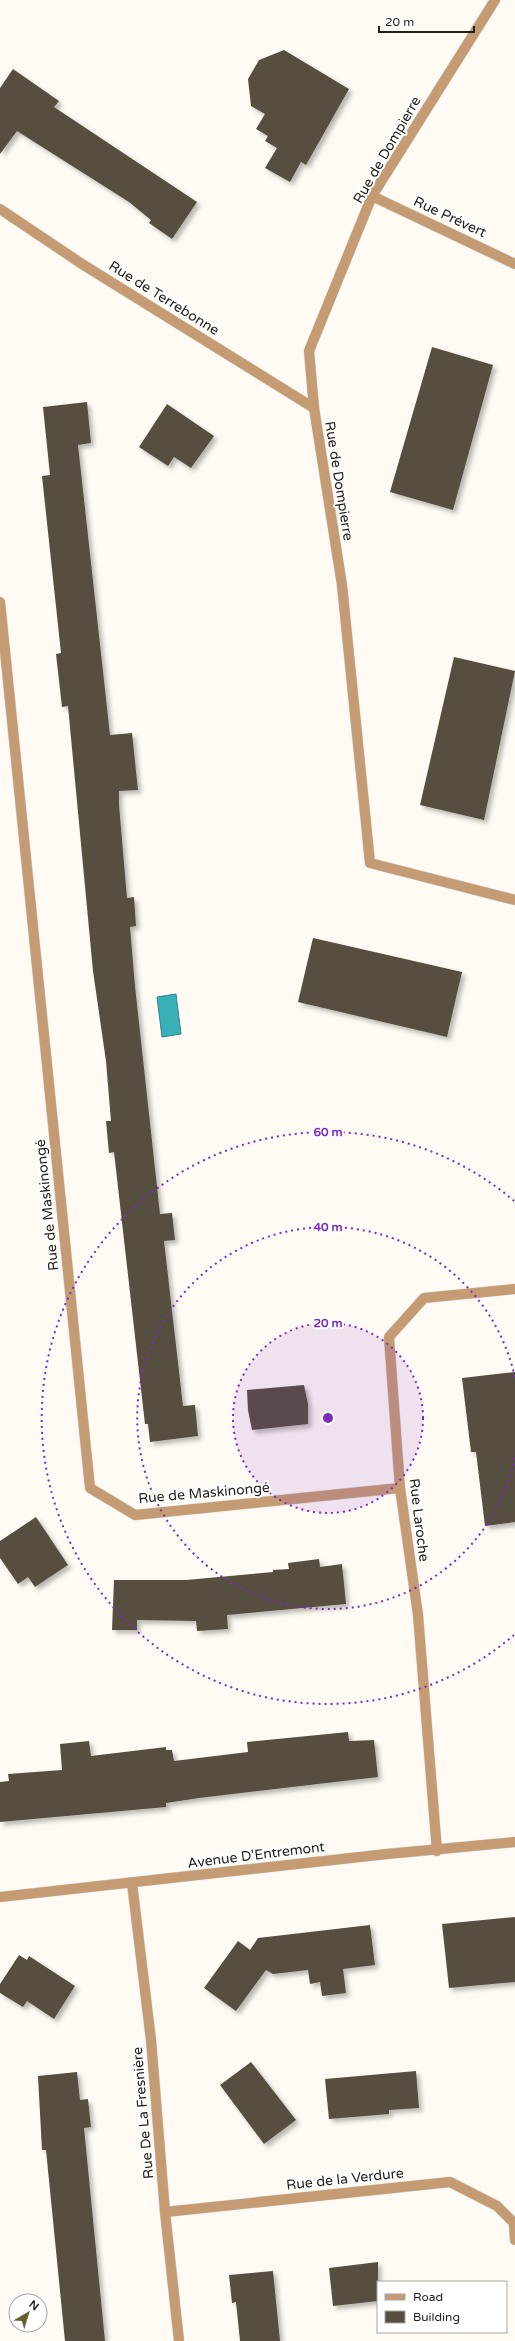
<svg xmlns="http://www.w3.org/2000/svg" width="515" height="2341" font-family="'Varela Round',sans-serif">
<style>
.water{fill:#39b0b8;stroke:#328488}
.building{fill:#564f3f;filter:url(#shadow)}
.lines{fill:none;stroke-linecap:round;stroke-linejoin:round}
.minor-casing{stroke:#dbd8d1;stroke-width:11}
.tertiary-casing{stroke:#dbd8d1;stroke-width:11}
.minor{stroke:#c59b73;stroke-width:10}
.tertiary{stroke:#c59b73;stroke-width:10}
.ring{fill:none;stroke:#7b2cbf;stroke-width:2;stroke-dasharray:2 4}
.labels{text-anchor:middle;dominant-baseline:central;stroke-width:4;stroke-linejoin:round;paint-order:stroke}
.street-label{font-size:14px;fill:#211e17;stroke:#fff}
.centre{fill:#7b2cbf;stroke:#fff;stroke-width:2}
.ring-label{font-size:12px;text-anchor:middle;font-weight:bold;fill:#7b2cbf;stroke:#fff;stroke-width:4;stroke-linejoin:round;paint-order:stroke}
</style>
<defs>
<filter id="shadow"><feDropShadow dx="3.5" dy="3.5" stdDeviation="2" flood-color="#0004"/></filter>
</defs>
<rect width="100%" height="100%" fill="#fffbf4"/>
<path class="water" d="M 176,994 L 181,1034 L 162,1037 L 157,997 Z"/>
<g class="building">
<path d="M 284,50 L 349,89 L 306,165 L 301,162 L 290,182 L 265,168 L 277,148 L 265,141 L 268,136 L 256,129 L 265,114 L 251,106 L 248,79 L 259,60 Z"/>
<path d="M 13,69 L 59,101 L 54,107 L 197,202 L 172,239 L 149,223 L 151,220 L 129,202 L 17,131 L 0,154 L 0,88 Z"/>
<path d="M 432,347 L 493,365 L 453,510 L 390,492 Z"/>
<path d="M 87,402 L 91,443 L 78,445 L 110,735 L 132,733 L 138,790 L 119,791 L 119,805 L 127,898 L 134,897 L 136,926 L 130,927 L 135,986 L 160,1214 L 172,1213 L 175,1240 L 164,1241 L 183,1406 L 195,1405 L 198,1436 L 150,1442 L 148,1424 L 145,1424 L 114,1152 L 109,1153 L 106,1121 L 111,1121 L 106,1061 L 93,971 L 68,706 L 62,707 L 56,654 L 61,653 L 42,476 L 50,475 L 43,407 Z"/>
<path d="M 167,404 L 214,436 L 191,468 L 174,457 L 168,466 L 139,447 Z"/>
<path d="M 454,657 L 515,671 L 484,820 L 420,805 Z"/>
<path d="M 313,938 L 462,972 L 447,1037 L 298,1002 Z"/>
<path d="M 515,1372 L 515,1522 L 485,1526 L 476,1452 L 471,1452 L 462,1378 Z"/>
<path d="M 304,1385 L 308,1404 L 308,1424 L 252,1430 L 248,1410 L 247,1390 Z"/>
<path d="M 36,1517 L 68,1565 L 35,1587 L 28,1577 L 18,1584 L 0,1558 L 0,1541 Z"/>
<path d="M 319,1559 L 320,1567 L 342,1564 L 346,1604 L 227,1615 L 228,1629 L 197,1631 L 196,1621 L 137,1620 L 137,1630 L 112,1630 L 114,1580 L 186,1580 L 273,1572 L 273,1570 L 289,1569 L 288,1563 Z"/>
<path d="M 348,1732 L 349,1741 L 374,1740 L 378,1777 L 199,1798 L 166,1803 L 166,1807 L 0,1822 L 0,1782 L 9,1781 L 8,1774 L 62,1770 L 60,1744 L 89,1741 L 91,1756 L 166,1747 L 166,1750 L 172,1750 L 174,1761 L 248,1752 L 247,1742 Z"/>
<path d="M 515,1917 L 515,1982 L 449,1988 L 442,1924 Z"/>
<path d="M 370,1925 L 375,1965 L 343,1969 L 346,1993 L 322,1996 L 320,1982 L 310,1984 L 308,1970 L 273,1974 L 266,1970 L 236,2011 L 204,1988 L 238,1941 L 250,1950 L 258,1938 Z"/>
<path d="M 19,1955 L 27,1960 L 29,1956 L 75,1986 L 54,2019 L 27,2001 L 23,2007 L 0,1993 L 0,1984 Z"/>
<path d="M 251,2062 L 296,2120 L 264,2144 L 220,2085 Z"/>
<path d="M 416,2071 L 419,2108 L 389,2110 L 389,2114 L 329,2119 L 325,2079 Z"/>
<path d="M 77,2072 L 80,2100 L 88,2099 L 91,2127 L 84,2128 L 105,2341 L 65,2341 L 46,2150 L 42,2150 L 38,2076 Z"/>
<path d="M 378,2262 L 378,2301 L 333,2306 L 329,2268 Z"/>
<path d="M 273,2271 L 280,2341 L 240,2341 L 236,2302 L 232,2303 L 229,2275 Z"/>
</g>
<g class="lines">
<g class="minor-casing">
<g id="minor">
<path d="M 495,0 L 372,196 L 309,351 L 314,408 L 342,585 L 370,863 L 515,900"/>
<path d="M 372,196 L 515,264"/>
<path d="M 0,209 L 82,264 L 314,408"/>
<path d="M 0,602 L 90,1488 L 135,1515 L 400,1488"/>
<path d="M 437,1851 L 418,1615 L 400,1488 L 389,1337 L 424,1298 L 515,1289"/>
<path d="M 132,1883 L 151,2040 L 165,2212 L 179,2341"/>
<path d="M 165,2212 L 450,2182 L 497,2206 L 515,2224"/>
<path d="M 514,2224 L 515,2240"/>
</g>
</g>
<g class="tertiary-casing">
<path id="tertiary" d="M 0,1897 L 387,1854 L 515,1842"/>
</g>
<use href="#minor" class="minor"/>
<use href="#tertiary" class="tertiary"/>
</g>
<circle cx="328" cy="1418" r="95" fill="#7b2cbf" fill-opacity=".12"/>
<g class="ring">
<circle cx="328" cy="1418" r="95"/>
<path d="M515 1458A191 191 0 1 1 515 1378"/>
<path d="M514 1635A286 286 0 1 1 514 1201"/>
</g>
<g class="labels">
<g class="street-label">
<text transform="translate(387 150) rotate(-60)">Rue de Dompierre</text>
<text transform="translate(450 217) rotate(25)">Rue Prévert</text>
<text transform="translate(164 298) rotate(32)">Rue de Terrebonne</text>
<text transform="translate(339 481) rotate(81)">Rue de Dompierre</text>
<text transform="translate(47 1205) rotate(-96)">Rue de Maskinongé</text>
<text transform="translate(204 1493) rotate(-5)">Rue de Maskinongé</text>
<text transform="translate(419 1520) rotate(83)">Rue Laroche</text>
<text transform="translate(256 1855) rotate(-7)">Avenue D'Entremont</text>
<text transform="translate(143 2113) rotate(-95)">Rue De La Fresnière</text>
<text transform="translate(345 2179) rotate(-6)">Rue de la Verdure</text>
</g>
</g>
<circle cx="328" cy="1418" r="6" class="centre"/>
<g class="ring-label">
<text x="328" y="1136">60 m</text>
<text x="328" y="1231">40 m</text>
<text x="328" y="1327">20 m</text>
</g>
<rect x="377" y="2281" width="130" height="52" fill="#ffffff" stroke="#a6a5a2"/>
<rect x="385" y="2294" width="20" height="6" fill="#c59b73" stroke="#a6a5a2"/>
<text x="413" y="2301" font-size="12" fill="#211e17">Road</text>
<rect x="385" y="2311" width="20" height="12" fill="#564f3f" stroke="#a6a5a2"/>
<text x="413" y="2321" font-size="12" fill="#211e17">Building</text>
<g transform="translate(28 2313) rotate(38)"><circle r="19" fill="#ffffff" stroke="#a6a5a2"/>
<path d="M0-3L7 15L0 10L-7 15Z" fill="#646431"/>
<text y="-6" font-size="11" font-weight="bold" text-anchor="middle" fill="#211e17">N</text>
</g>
<path d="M379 26v6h95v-6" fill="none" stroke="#211e17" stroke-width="2"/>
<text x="385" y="26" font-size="12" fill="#211e17" stroke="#ffffff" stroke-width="3" paint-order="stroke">20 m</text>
</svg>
